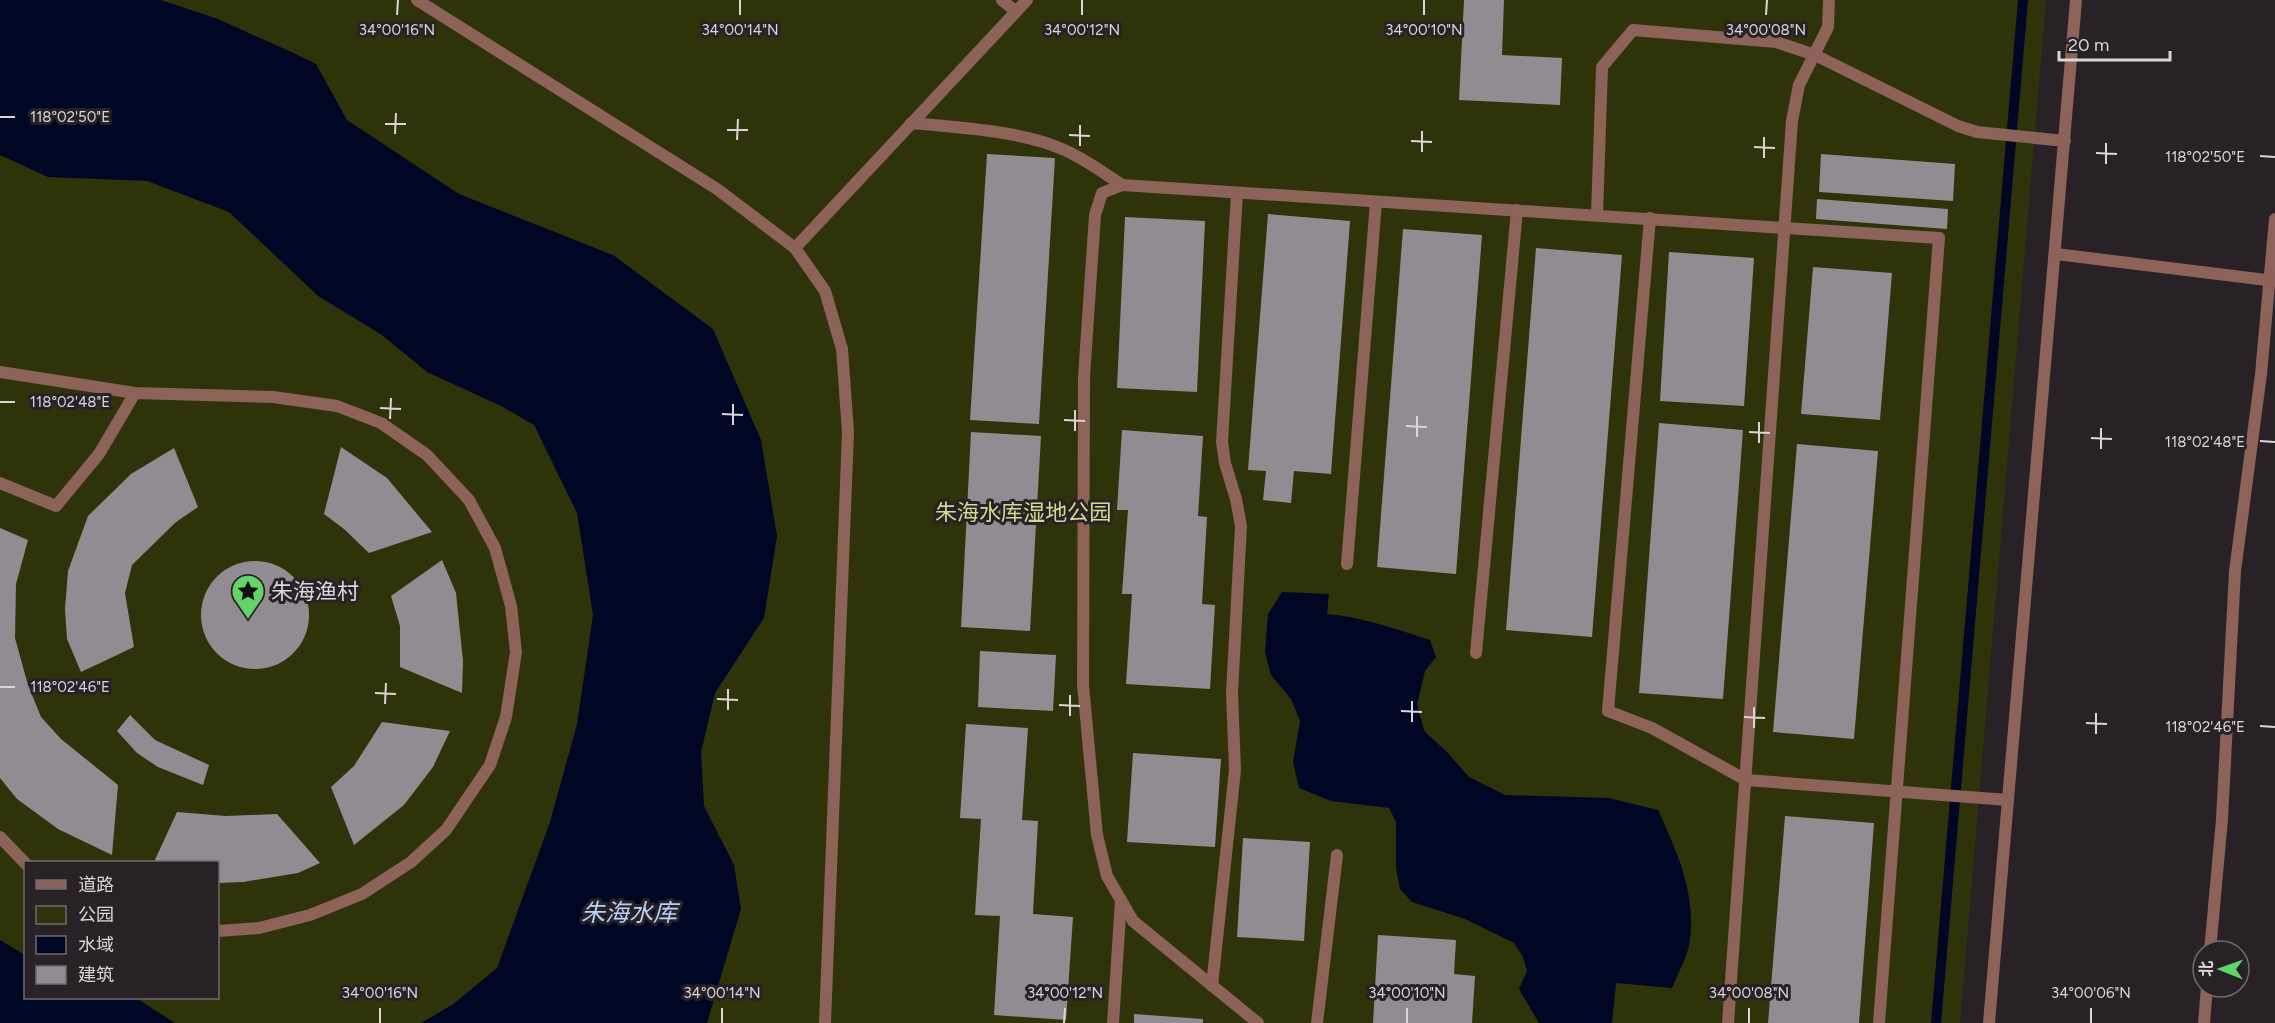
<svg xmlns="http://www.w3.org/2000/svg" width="2275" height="1023" font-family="Figtree,'Noto Sans SC',sans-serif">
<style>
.green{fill:#2f330a;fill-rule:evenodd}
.water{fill:#000724}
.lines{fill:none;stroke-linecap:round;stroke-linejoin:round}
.stream{stroke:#000724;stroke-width:10}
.building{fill:#928b92}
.service{stroke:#8c6259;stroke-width:12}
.minor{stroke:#8c6259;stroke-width:12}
.tertiary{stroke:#8c6259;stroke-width:12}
.ticks{fill:none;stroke:#d9d5d9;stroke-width:2}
.labels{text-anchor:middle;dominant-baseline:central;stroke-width:6;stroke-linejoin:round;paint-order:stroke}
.park-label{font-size:22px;fill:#d0da90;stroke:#282227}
.poi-label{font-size:22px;fill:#d9d5d9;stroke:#282227;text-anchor:start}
.water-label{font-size:24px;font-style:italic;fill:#b7d2f6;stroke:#282227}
.ticks-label{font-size:15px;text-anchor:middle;fill:#d9d5d9;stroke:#282227;stroke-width:6;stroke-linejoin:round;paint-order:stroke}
</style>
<rect width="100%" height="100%" fill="#282227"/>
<path class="green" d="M 0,0 L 2046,0 L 1960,1023 L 0,1023 ZM 26,862 L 218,862 L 218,998 L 26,998 Z"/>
<g class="water">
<path d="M 0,0 L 161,0 L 218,19 L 289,51 L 316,64 L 347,120 L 459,194 L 613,255 L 713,329 L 761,440 L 777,536 L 764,618 L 715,693 L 701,752 L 704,806 L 734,865 L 741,909 L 707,1023 L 421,1023 L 452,1005 L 497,968 L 550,822 L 577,724 L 593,615 L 577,513 L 534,425 L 501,406 L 427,372 L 382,335 L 318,296 L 229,212 L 147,181 L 48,177 L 0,155 Z"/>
<path d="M 1282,592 L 1329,594 L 1327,614 C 1362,617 1396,629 1430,640 L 1436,657 L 1425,671 L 1417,704 L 1419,713 L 1425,732 L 1446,751 L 1469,777 L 1505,795 L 1609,798 L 1658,810 C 1677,851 1696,894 1690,940 C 1688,956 1678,973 1672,988 L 1616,983 L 1612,1023 L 1539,1023 L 1519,989 L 1527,971 L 1523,957 L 1514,943 L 1465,919 L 1412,902 L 1400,889 L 1396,868 L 1396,822 L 1389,808 L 1331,801 L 1299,788 L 1293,762 L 1300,721 L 1291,699 L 1271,675 L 1265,652 L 1268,614 Z"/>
<path d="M 0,940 L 25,955 L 26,998 L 136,998 L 175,1023 L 0,1023 Z"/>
</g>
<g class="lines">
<path class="stream" d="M 1936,1023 L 2023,0"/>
</g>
<g class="building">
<path d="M 1464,0 L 1504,0 L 1502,55 L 1562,58 L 1560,105 L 1459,100 Z"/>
<path d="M 987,154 L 1055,158 L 1039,424 L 970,420 Z"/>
<path d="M 1821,154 L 1955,164 L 1953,201 L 1819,192 Z"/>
<path d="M 1817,199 L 1948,209 L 1947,229 L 1816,219 Z"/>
<path d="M 1268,214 L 1350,221 L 1331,474 L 1294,471 L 1291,503 L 1263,500 L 1266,471 L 1248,470 Z"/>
<path d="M 1125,217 L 1205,221 L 1197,392 L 1117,388 Z"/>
<path d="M 1403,229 L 1482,235 L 1456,574 L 1377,567 Z"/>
<path d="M 1536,248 L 1622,255 L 1592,637 L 1506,630 Z"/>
<path d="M 1669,252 L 1754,258 L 1744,406 L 1660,401 Z"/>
<path d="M 1813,267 L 1892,273 L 1880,420 L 1801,414 Z"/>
<path d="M 1659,423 L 1743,430 L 1723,699 L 1639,693 Z"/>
<path d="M 1122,430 L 1203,436 L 1198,516 L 1207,517 L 1202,604 L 1215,605 L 1210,689 L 1126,684 L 1132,594 L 1122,594 L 1128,510 L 1117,510 Z"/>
<path d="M 971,432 L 1041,436 L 1030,631 L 961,627 Z"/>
<path d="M 1797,444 L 1878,451 L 1854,739 L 1773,732 Z"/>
<path d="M 341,447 L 387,478 L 432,532 L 369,553 L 344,529 L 324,514 Z"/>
<path d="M 174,448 L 198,507 L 176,522 L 132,565 L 125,593 L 134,647 L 81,672 L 67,639 L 65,609 L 68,571 L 88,516 L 131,474 Z"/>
<path d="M 0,528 L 28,540 L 16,584 L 15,638 L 28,685 L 41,717 L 61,739 L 118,785 L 112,855 L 58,829 L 17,799 L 0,778 Z"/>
<path d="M 442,560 L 456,593 L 463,661 L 462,693 L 400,667 L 400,626 L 391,596 Z"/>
<circle cx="255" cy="615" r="54"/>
<path d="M 980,651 L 1056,655 L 1053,711 L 978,707 Z"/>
<path d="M 130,715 L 155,740 L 209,765 L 203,785 L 158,767 L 137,753 L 117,731 Z"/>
<path d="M 382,722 L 450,731 L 433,767 L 404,805 L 354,845 L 331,787 L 354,766 Z"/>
<path d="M 966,724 L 1028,728 L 1022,820 L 1038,821 L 1033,914 L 1073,917 L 1066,1020 L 994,1015 L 1000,916 L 975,915 L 981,819 L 960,818 Z"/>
<path d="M 1133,753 L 1221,759 L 1215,847 L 1127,842 Z"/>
<path d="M 177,812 L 226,816 L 277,814 L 320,863 L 298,873 L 243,882 L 218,883 L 218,862 L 154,862 Z"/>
<path d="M 1785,816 L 1874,823 L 1859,1023 L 1768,1023 Z"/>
<path d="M 1243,838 L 1310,842 L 1304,941 L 1237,937 Z"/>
<path d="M 1378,935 L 1456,940 L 1454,974 L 1475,976 L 1472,1023 L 1373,1023 Z"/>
<path d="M 1134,1014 L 1203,1019 L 1203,1023 L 1134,1023 Z"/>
</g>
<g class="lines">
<g class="service">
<path d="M 417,0 L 717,189 L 795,248 L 825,291 L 842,349 L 848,432 L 825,1023"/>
<path d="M 911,123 C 956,127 1022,131 1062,149 C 1084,158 1102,172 1122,185"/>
<path d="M 1650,218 L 1608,711 L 1652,728 L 1746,780"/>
<path d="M 0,372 L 135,393 L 273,397 L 337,406 L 381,423 L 427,455 L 469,500 L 495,548 L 511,606 L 516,652 L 506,717 L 490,765 L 446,830 L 411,862 L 362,894 L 310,915 L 259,928 L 218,931"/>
<path d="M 0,483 L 56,506 L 99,454 L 135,393"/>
<path d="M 1347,564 L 1376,202"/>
<path d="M 1476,653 L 1517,210"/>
<path d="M 0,837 L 26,864"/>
<path d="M 2210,951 L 2222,819 L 2235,571 L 2261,374 L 2275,219"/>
<path d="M 1212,986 L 1235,770 L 1232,693 L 1241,526 L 1236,499 L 1225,463 L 1222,442 L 1237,193"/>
<path d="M 1113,1023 L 1121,900"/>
<path d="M 1317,1023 L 1337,855"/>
<path d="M 1879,1023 L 1939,238"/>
<path d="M 2204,1023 L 2207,987"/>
</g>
<g class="minor">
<path d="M 1002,0 L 1016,12"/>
<path d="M 1597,215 L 1602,67 L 1633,30 L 1776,42 L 1815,55 L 1958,126 L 1977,132 L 2065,141"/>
<path d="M 795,248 L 1027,0"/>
<path d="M 2056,254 L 2275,281"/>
<path d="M 1746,780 L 2008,800"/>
<path d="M 1258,1023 L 1133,921 L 1107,876 L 1097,835 L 1083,685 L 1084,377 L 1095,215 L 1102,193 L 1122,185 L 1939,238"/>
<path d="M 1728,1023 L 1792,121 L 1799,85 L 1828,27 L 1829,0"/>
</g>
<path class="tertiary" d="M 1989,1023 L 2076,0"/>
</g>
<path class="ticks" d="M 397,15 L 398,0M 740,15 L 740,0M 1082,15 L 1082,0M 1424,15 L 1424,0M 1766,15 L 1767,0M 0,117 L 15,117M 385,124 L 406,124M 727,130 L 748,130M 395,134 L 396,113M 1069,135 L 1090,136M 737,140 L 738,119M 1411,141 L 1432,142M 1080,146 L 1080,125M 1754,147 L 1775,148M 1422,152 L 1422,131M 2096,153 L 2117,154M 2260,156 L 2275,157M 1764,158 L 1764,137M 2106,164 L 2106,143M 0,402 L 15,402M 380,408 L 401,409M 722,414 L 743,415M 390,419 L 391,398M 1064,420 L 1085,421M 733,425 L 733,404M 1406,426 L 1427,427M 1075,431 L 1075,410M 1749,432 L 1770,433M 1417,437 L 1417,416M 2091,438 L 2112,439M 2260,441 L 2275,442M 1759,443 L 1759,422M 2101,449 L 2101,428M 0,687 L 15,687M 375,693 L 396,694M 717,699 L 738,700M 385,704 L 386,683M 1059,705 L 1080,706M 728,710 L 728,689M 1401,711 L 1422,712M 1070,716 L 1070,695M 1744,717 L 1765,718M 1412,722 L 1412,701M 2086,723 L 2107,724M 2260,726 L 2275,727M 1754,728 L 1754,707M 2096,734 L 2096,713M 380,1023 L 380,1008M 722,1023 L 722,1008M 1064,1023 L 1065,1008M 1407,1023 L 1407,1008M 1749,1023 L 1749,1008M 2091,1023 L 2091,1008"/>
<defs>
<g id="sight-pin" transform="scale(1.725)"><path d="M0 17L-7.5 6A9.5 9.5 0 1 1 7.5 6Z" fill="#63d469" stroke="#282227"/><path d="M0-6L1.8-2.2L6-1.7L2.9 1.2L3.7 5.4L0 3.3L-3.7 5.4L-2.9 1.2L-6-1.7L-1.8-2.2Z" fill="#111"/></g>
</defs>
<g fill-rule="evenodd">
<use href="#sight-pin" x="248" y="591"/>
</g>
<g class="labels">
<g class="park-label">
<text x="1023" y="512">朱海水库湿地公园</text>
</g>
<g class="poi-label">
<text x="271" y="591">朱海渔村</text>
</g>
<g class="water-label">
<text x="629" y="912">朱海水库</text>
</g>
</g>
<g class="ticks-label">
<text x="397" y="35">34°00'16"N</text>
<text x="740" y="35">34°00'14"N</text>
<text x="1082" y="35">34°00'12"N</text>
<text x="1424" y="35">34°00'10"N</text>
<text x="1766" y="35">34°00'08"N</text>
<text x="70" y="122">118°02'50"E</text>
<text x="2205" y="162">118°02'50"E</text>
<text x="70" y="407">118°02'48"E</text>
<text x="2205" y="447">118°02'48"E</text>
<text x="70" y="692">118°02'46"E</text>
<text x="2205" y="732">118°02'46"E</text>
<text x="380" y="998">34°00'16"N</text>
<text x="722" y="998">34°00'14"N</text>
<text x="1065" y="998">34°00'12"N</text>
<text x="1407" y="998">34°00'10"N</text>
<text x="1749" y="998">34°00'08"N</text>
<text x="2091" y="998">34°00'06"N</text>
</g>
<rect x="24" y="861" width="195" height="138" fill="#282227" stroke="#6f6a6e" stroke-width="1.5"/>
<rect x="36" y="880" width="30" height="9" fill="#8c6259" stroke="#6f6a6e" stroke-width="1.5"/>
<text x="78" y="891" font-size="18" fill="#d9d5d9">道路</text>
<rect x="36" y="906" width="30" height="18" fill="#2f330a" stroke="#6f6a6e" stroke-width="1.5"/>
<text x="78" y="921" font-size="18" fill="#d9d5d9">公园</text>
<rect x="36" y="936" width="30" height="18" fill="#000724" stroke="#6f6a6e" stroke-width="1.5"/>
<text x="78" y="951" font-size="18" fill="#d9d5d9">水域</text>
<rect x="36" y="966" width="30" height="18" fill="#928b92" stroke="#6f6a6e" stroke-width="1.5"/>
<text x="78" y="981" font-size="18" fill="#d9d5d9">建筑</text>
<g transform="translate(2221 969) rotate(271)"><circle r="28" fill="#282227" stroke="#6f6a6e" stroke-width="1.5"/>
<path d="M0-4.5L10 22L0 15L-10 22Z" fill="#63d469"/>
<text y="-9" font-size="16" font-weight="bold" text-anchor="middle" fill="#d9d5d9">北</text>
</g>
<path d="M2059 51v9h111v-9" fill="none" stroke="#d9d5d9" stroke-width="3"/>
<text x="2068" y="51" font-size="18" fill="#d9d5d9" stroke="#282227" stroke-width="4.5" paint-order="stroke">20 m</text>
</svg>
